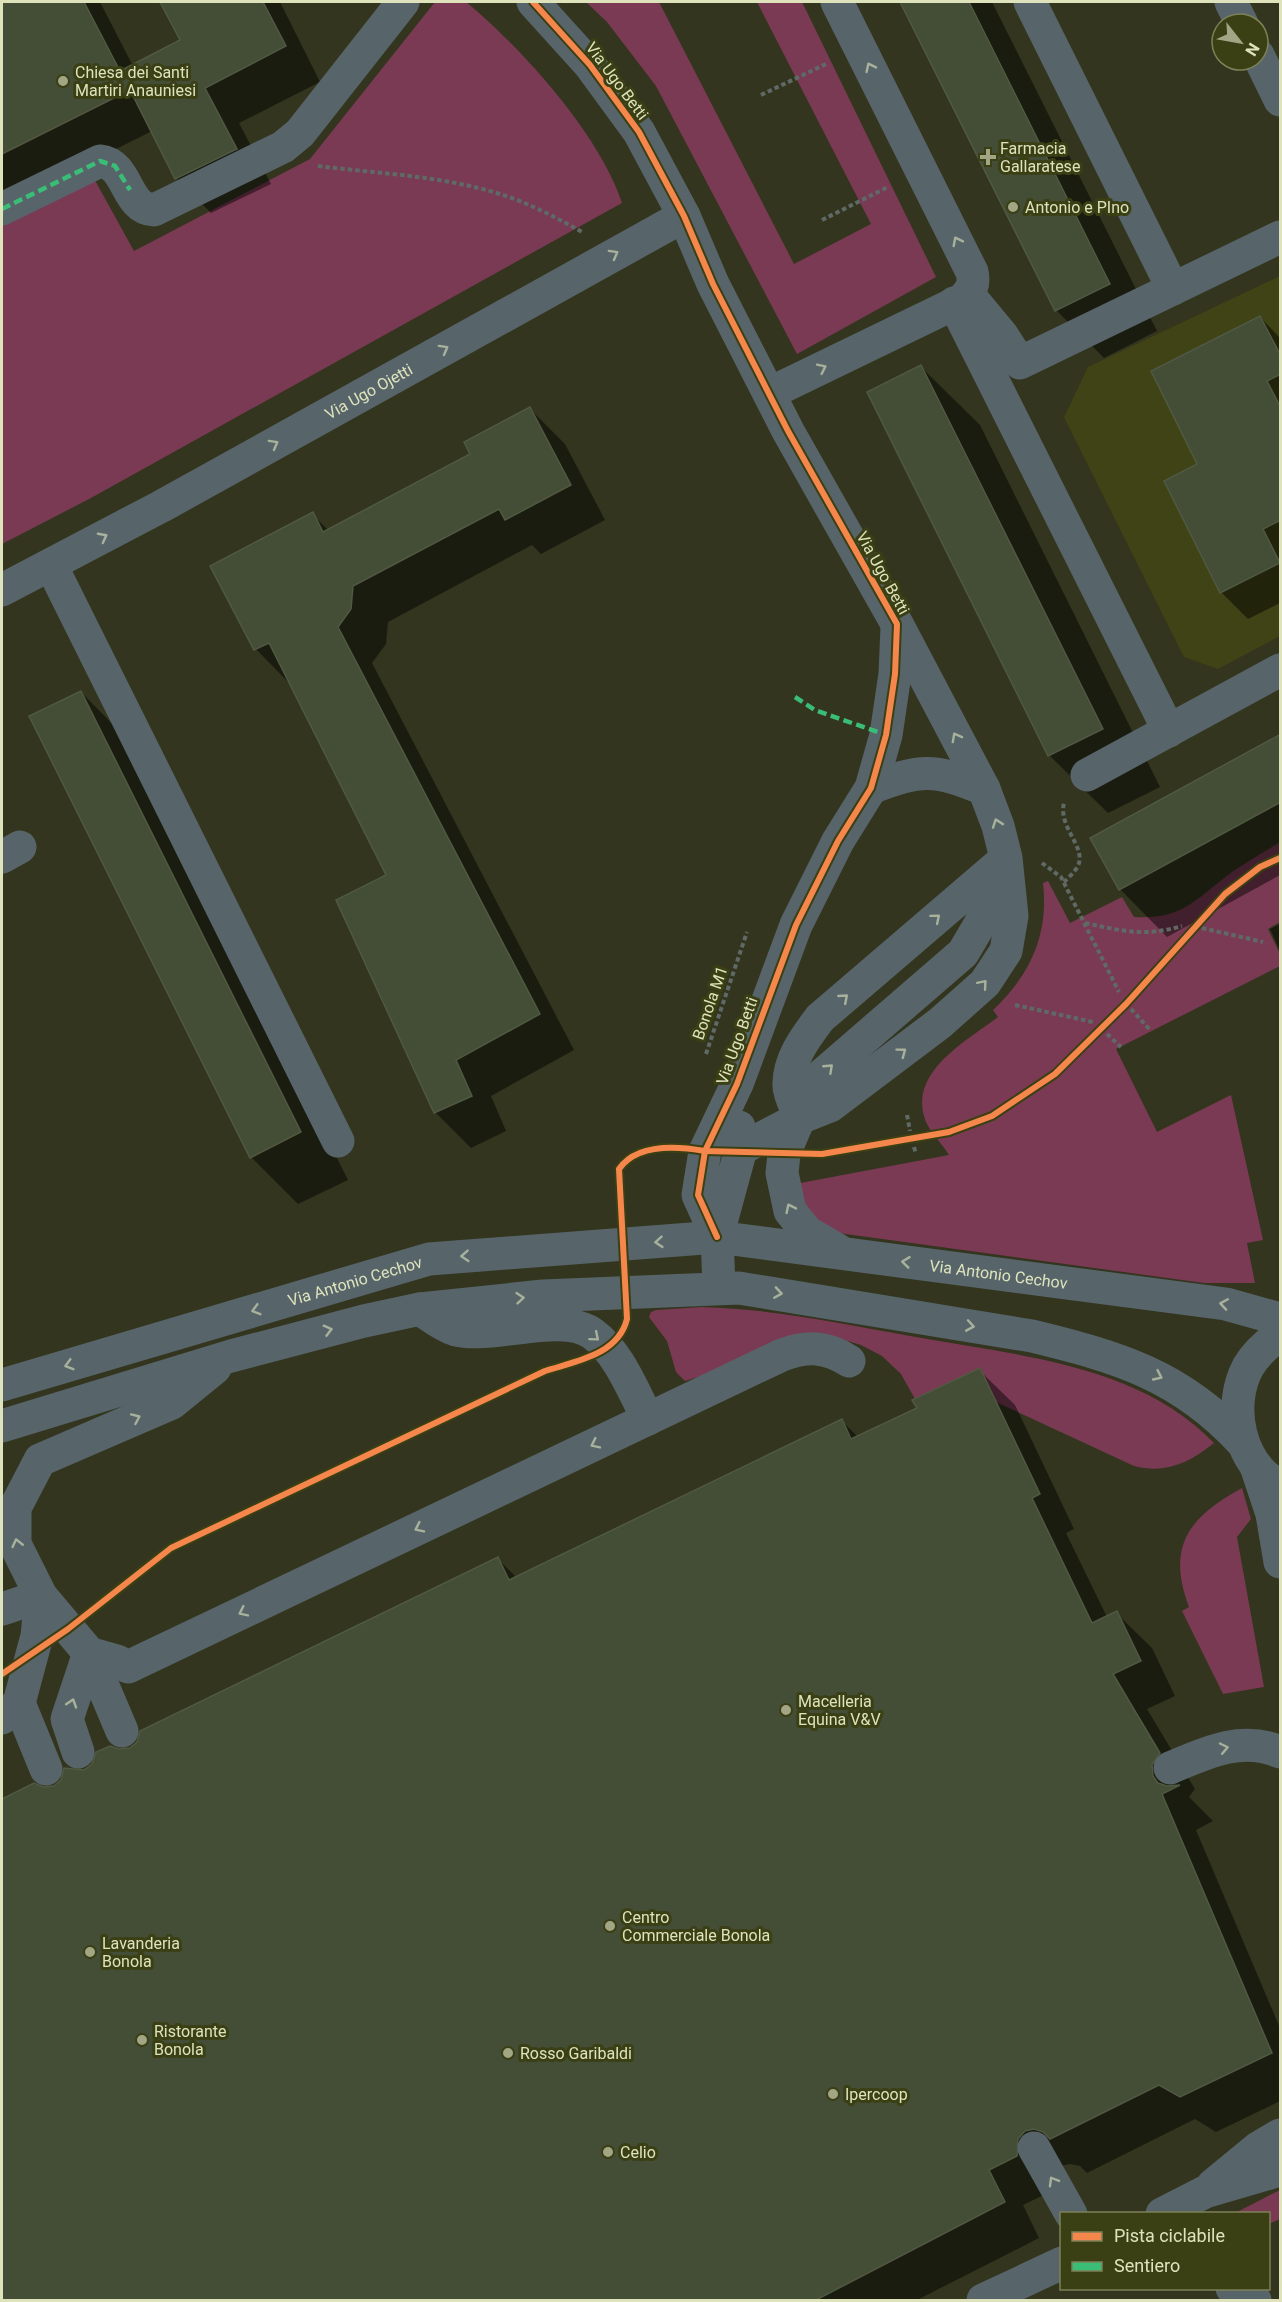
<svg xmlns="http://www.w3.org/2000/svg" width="1282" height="2302" font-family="Roboto,sans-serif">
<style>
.built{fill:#3f4315}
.green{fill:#7b3a54}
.shadow{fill:#0007}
.building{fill:#444d35;stroke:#505942;stroke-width:1.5}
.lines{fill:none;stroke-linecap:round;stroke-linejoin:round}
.path{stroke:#5f6965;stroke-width:4;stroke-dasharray:4.5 3;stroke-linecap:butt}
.minor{stroke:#57656a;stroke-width:33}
.quiet{stroke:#3abd76;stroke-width:4.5;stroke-dasharray:9 4.5;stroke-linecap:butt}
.cycleway-casing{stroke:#3b3f14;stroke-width:10}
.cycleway{stroke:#f5874c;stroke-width:6}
.oneway{stroke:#a8b19b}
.poi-dot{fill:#a2a685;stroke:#3b3f14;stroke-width:2}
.labels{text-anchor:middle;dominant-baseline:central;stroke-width:6;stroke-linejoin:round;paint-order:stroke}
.poi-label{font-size:16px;fill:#dee3bc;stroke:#3b3f14;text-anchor:start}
.street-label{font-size:16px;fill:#dee3bc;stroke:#3b3f14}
</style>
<rect width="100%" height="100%" fill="#33351e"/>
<path class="built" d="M 1280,276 L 1280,636 L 1218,669 L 1184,657 L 1064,417 L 1088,367 Z"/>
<g class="green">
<path d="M 435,2 L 466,2 C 521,47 600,135 622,203 L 91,498 L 2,544 L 2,221 L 92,175 L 134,251 L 310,159 Z"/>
<path d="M 586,2 L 659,2 L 794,264 L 871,224 L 757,2 L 802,2 L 936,277 L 797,354 L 656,86 L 607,22 Z"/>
<path d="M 1280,842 L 1280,922 L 1268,929 L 1280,954 L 1280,966 L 1116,1049 L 1157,1132 L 1231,1095 L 1263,1240 L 1247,1243 L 1255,1283 L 1204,1283 L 831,1232 L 816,1226 L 795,1184 L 949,1155 C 942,1143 927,1130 924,1116 C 911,1070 968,1040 998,1017 L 993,1010 C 1030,975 1049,935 1043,883 L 1048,881 L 1070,923 L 1122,897 L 1134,917 C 1183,920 1197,898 1232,872 C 1248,861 1264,852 1280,842 Z"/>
<path d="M 702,1307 C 772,1309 840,1323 910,1336 C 1012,1355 1138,1363 1214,1443 C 1189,1463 1166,1474 1134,1466 L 996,1402 L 980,1368 L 915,1399 L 901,1374 L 882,1356 L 861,1345 L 831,1336 L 685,1381 L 676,1372 L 667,1341 L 649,1317 L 651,1312 L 656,1310 Z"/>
<path d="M 1242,1488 L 1251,1519 L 1237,1537 L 1264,1687 L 1223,1694 L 1182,1611 L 1189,1607 C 1166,1546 1189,1517 1242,1488 Z"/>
<path d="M 1280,2190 L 1280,2219 L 1269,2224 L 1268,2214 L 1235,2213 Z"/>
</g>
<g class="shadow">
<path d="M 2,2 L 100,2 L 133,66 L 182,41 L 164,6 L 174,2 L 280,2 L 320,82 L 239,123 L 271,184 L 211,213 L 176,178 L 152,131 L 2,206 Z"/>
<path d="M 902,2 L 992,2 L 1157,331 L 1104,358 L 1056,310 Z"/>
<path d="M 1260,317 L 1280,338 L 1280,603 L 1248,619 L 1221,592 L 1199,465 Z"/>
<path d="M 921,367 L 980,425 L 1160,787 L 1108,813 L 1049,755 Z"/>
<path d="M 530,409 L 565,444 L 605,520 L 541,554 L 532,545 L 388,622 L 386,644 L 372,663 L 574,1050 L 491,1096 L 506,1131 L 471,1148 L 436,1113 L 338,901 L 388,876 L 291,685 L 256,649 L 212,566 L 312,514 L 329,531 L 472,455 Z"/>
<path d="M 81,692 L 128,740 L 348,1180 L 298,1204 L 251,1157 Z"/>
<path d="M 1280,735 L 1280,875 L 1167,937 L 1120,889 Z"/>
<path d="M 1280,924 L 1280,951 L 1270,929 Z"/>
<path d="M 979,1370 L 1015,1405 L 1074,1529 L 1066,1533 L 1107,1617 L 1116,1613 L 1152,1648 L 1175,1696 L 1147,1709 L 1195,1789 L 1189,1797 L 1213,1821 L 1196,1830 L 1280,2028 L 1280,2101 L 1216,2132 L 1195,2119 L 1087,2173 L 1080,2166 L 1070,2164 L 1061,2166 L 1052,2191 L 1023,2205 L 1039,2238 L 917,2300 L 2,2300 L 2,1800 L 34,1785 L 43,1789 L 54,1788 L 119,1751 L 130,1749 L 498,1559 L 517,1578 L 841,1420 L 859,1438 L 919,1409 Z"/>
</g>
<g class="building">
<path d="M 2,2 L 84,2 L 120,71 L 180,40 L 160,2 L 263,2 L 286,46 L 205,88 L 237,149 L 175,179 L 130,90 L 2,154 Z"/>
<path d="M 900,2 L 969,2 L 1110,284 L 1055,311 Z"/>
<path d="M 1260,316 L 1281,356 L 1281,374 L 1267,381 L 1281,408 L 1281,520 L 1263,529 L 1280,563 L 1220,593 L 1164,481 L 1197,464 L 1151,371 Z"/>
<path d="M 921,365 L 1103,729 L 1048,756 L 867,392 Z"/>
<path d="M 530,407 L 571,485 L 505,520 L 499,509 L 353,586 L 351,609 L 338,627 L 540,1014 L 456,1060 L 472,1096 L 434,1113 L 336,900 L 386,875 L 269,643 L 254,650 L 210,566 L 313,512 L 323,532 L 470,454 L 464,442 Z"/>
<path d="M 81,691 L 301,1132 L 250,1158 L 29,716 Z"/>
<path d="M 1281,734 L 1281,802 L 1119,890 L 1090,838 Z"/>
<path d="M 980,1368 L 1040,1494 L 1032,1498 L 1092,1623 L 1117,1611 L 1141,1661 L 1113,1674 L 1160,1753 L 1152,1765 L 1153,1776 L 1158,1783 L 1167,1786 L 1180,1785 L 1162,1794 L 1272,2053 L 1180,2097 L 1159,2085 L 1050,2139 L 1043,2132 L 1034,2129 L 1025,2131 L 1018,2139 L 1017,2156 L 989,2170 L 1005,2202 L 814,2301 L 2,2301 L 2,1799 L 34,1783 L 43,1787 L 54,1786 L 61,1780 L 64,1768 L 84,1770 L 92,1764 L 96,1752 L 110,1746 L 119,1749 L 130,1748 L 137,1742 L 140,1731 L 498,1557 L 509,1580 L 842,1419 L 851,1439 L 917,1408 L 912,1400 Z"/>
</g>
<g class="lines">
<g class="path">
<path d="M 761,95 L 828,63"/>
<path d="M 318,166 C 382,174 450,176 512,198 C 536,207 559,219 582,232"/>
<path d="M 822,220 L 888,187"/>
<path d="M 1042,863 L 1061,877 L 1119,992"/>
<path d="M 1064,882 C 1069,877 1077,870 1079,863 C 1084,845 1058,826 1064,803"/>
<path d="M 1085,923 C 1122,931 1145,937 1182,926"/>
<path d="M 1202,928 L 1263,942"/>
<path d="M 1015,1005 L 1093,1022"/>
<path d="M 1131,1009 L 1151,1031"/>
<path d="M 1107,1034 L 1121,1047"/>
<path d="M 706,1054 L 747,932"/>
<path d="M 907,1115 L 910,1131"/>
<path d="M 914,1147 L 916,1154"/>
</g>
<g class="minor">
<path d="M 533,2 L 590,65 L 639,132 L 684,216 L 713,284 L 788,431 L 897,624 L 984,789 L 998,826 L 1006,858 L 1012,916 L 1006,951 L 985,983 L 940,1023 L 830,1106 L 800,1118 L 741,1149"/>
<path d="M 1030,2 L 1173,289"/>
<path d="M 1231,2 L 1242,24"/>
<path d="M 1258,55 L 1280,100"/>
<path d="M 2,209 L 100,161 C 129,164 125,209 154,210 L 283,147 L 300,133 L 403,2"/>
<path d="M 968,294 L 1002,335 L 1020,363 L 1280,237"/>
<path d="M 954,303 L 1169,731"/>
<path d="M 770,393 L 962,300 C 971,291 975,285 972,272 L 837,2"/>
<path d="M 51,565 L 338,1141"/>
<path id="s1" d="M 2,590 L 162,506 L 684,216"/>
<path d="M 1087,775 L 1280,670"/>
<path d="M 871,788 C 921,769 933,768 984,789"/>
<path d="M 2,857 L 20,847"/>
<path d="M 800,1118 C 797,1108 789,1096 789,1086 C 788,1060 805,1038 820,1018 L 1002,862"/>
<path d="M 717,1237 L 698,1195 L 705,1151 L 737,1084 L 796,925 L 838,841 L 871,788 L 886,735 L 895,674 L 897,627"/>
<path d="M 838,1250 L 807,1232 L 790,1211 L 782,1173 L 784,1154 L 815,1081 L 963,953 L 980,924 L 1004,864"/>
<path d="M 719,1286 L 717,1237 L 741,1149 L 739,1127"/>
<path d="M 420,1309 C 432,1317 443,1326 456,1330 C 494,1339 563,1311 593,1334 C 619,1353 633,1391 648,1419"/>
<path d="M 1280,1334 C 1268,1343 1256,1353 1248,1367 C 1227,1406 1239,1465 1280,1486"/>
<path d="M 215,1368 L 172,1403 L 40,1460 L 15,1508 L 15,1544 L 41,1596 L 89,1653 L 117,1661 L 128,1667 L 782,1355 C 807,1346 826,1346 849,1361"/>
<path id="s2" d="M 2,1385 L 429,1259 L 717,1237 L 1226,1304 L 1280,1319"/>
<path d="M 2,1426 L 231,1356 L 364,1321 L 420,1309 L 543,1296 L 739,1288 L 1032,1336 C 1118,1357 1180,1375 1242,1442"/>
<path d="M 1256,1466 L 1272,1514 L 1280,1562"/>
<path d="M 2,1609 L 41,1596"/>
<path d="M 89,1653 L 122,1731"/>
<path d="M 19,1703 L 46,1769"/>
<path d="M 2,1718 L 19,1703 L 37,1636 L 41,1596"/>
<path d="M 78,1752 L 67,1719 L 89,1653"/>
<path d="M 1170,1768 C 1205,1753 1242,1735 1280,1752"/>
<path d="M 1034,2148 L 1071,2214"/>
<path d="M 1213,2185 L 1258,2148 L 1280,2135"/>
<path d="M 1162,2214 L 1205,2192 L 1280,2170"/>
<path d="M 1232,2288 L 1255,2300"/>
<path d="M 983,2300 L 1062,2263"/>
</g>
<g class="quiet">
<path d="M 2,209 L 100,161 L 115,166 L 130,190"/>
<path d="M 795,697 L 815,710 L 886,735"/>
</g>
<g class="cycleway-casing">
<g id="cycleway">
<path d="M 533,2 L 590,65 L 639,132 L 684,216 L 713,284 L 788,431 L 897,624 L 895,674 L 886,735 L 871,788 L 838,841 L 796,925 L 737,1084 L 705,1151 L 698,1195 L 717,1237"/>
<path d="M 2,1674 L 68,1629 L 171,1548 L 545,1371 C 576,1361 618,1355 627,1319 L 619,1169 C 637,1143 677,1146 705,1151 L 822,1154 L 949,1132 L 992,1116 L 1055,1074 L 1126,1004 L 1225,894 L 1260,867 L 1280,858"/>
</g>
</g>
<use href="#cycleway" class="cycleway"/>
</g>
<defs><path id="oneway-chevron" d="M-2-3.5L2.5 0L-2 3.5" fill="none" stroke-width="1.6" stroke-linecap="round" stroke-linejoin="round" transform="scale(1.5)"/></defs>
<g class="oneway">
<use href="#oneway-chevron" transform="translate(870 67) rotate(-116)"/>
<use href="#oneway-chevron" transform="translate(957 241) rotate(-117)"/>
<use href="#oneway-chevron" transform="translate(614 254) rotate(-29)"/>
<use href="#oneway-chevron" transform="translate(444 349) rotate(-29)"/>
<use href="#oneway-chevron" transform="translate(822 368) rotate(-26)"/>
<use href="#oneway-chevron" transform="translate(274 444) rotate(-29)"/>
<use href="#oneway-chevron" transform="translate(103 537) rotate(-28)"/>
<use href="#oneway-chevron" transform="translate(956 737) rotate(-118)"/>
<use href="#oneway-chevron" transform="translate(997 823) rotate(-109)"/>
<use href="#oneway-chevron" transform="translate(936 918) rotate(-40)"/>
<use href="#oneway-chevron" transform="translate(983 984) rotate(-49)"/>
<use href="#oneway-chevron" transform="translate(844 998) rotate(-41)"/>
<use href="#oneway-chevron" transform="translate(902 1052) rotate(-37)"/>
<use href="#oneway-chevron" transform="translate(829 1068) rotate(-43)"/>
<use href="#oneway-chevron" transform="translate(790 1208) rotate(-116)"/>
<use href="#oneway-chevron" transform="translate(659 1242) rotate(175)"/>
<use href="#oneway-chevron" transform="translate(465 1256) rotate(176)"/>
<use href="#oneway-chevron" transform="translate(906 1262) rotate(-173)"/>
<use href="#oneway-chevron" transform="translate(778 1293) rotate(9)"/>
<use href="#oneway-chevron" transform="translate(520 1298) rotate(-5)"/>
<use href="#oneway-chevron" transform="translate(1224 1304) rotate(-171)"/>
<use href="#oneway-chevron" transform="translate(256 1310) rotate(164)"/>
<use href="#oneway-chevron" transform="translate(970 1326) rotate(10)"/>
<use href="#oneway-chevron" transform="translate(328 1330) rotate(-15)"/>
<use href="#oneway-chevron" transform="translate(595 1337) rotate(40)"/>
<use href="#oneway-chevron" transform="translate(69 1365) rotate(164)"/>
<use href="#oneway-chevron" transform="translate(1158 1376) rotate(25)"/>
<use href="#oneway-chevron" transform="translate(136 1418) rotate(-24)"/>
<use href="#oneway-chevron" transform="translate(595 1444) rotate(154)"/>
<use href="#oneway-chevron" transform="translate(419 1528) rotate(154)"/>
<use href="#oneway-chevron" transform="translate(17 1543) rotate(-103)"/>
<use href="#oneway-chevron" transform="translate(243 1612) rotate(154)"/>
<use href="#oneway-chevron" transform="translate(72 1703) rotate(-72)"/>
<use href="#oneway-chevron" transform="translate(1224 1748) rotate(-12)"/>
<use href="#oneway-chevron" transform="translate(1053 2181) rotate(-120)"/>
</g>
<g class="poi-dot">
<circle cx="63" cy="81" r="6"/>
<path d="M985 148h6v6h6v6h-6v6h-6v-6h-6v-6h6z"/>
<circle cx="1013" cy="207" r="6"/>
<circle cx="786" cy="1710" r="6"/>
<circle cx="610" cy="1926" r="6"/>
<circle cx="90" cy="1952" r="6"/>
<circle cx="142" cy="2040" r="6"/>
<circle cx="508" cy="2053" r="6"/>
<circle cx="833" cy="2094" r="6"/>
<circle cx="608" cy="2152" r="6"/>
</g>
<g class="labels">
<g class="poi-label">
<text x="75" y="72">Chiesa dei Santi<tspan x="75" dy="18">Martiri Anauniesi</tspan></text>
<text x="1000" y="148">Farmacia<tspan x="1000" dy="18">Gallaratese</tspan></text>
<text x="1025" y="207">Antonio e PIno</text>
<text x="798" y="1701">Macelleria<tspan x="798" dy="18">Equina V&amp;V</tspan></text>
<text x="622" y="1917">Centro<tspan x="622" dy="18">Commerciale Bonola</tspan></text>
<text x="102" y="1943">Lavanderia<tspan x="102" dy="18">Bonola</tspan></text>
<text x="154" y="2031">Ristorante<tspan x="154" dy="18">Bonola</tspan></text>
<text x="520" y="2053">Rosso Garibaldi</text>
<text x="845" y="2094">Ipercoop</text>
<text x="620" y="2152">Celio</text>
</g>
<g class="street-label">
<text transform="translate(617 81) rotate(53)">Via Ugo Betti</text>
<text stroke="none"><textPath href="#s1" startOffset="417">Via Ugo Ojetti</textPath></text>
<text transform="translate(883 573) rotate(61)">Via Ugo Betti</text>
<text transform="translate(710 1003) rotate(-71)">Bonola M1</text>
<text transform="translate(737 1041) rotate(-70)">Via Ugo Betti</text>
<text stroke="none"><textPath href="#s2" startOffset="1018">Via Antonio Cechov</textPath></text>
<text stroke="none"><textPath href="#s2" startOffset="368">Via Antonio Cechov</textPath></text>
</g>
</g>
<rect width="1282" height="2302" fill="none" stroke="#dee3bc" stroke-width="6"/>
<rect x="1060" y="2212" width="210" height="78" fill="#3b3f14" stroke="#7c8157" stroke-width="1.5"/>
<rect x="1072" y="2232" width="30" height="9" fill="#f5874c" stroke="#7c8157" stroke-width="1.5"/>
<text x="1114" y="2242" font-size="18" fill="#dee3bc">Pista ciclabile</text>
<rect x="1072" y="2262" width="30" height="9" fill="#3abd76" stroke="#7c8157" stroke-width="1.5"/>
<text x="1114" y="2272" font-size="18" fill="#dee3bc">Sentiero</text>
<g transform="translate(1240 42) rotate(121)"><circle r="28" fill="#3b3f14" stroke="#7c8157" stroke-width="1.5"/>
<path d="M0-4.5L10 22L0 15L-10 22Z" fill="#a2a685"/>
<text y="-9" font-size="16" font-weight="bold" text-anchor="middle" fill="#dee3bc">N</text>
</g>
</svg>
